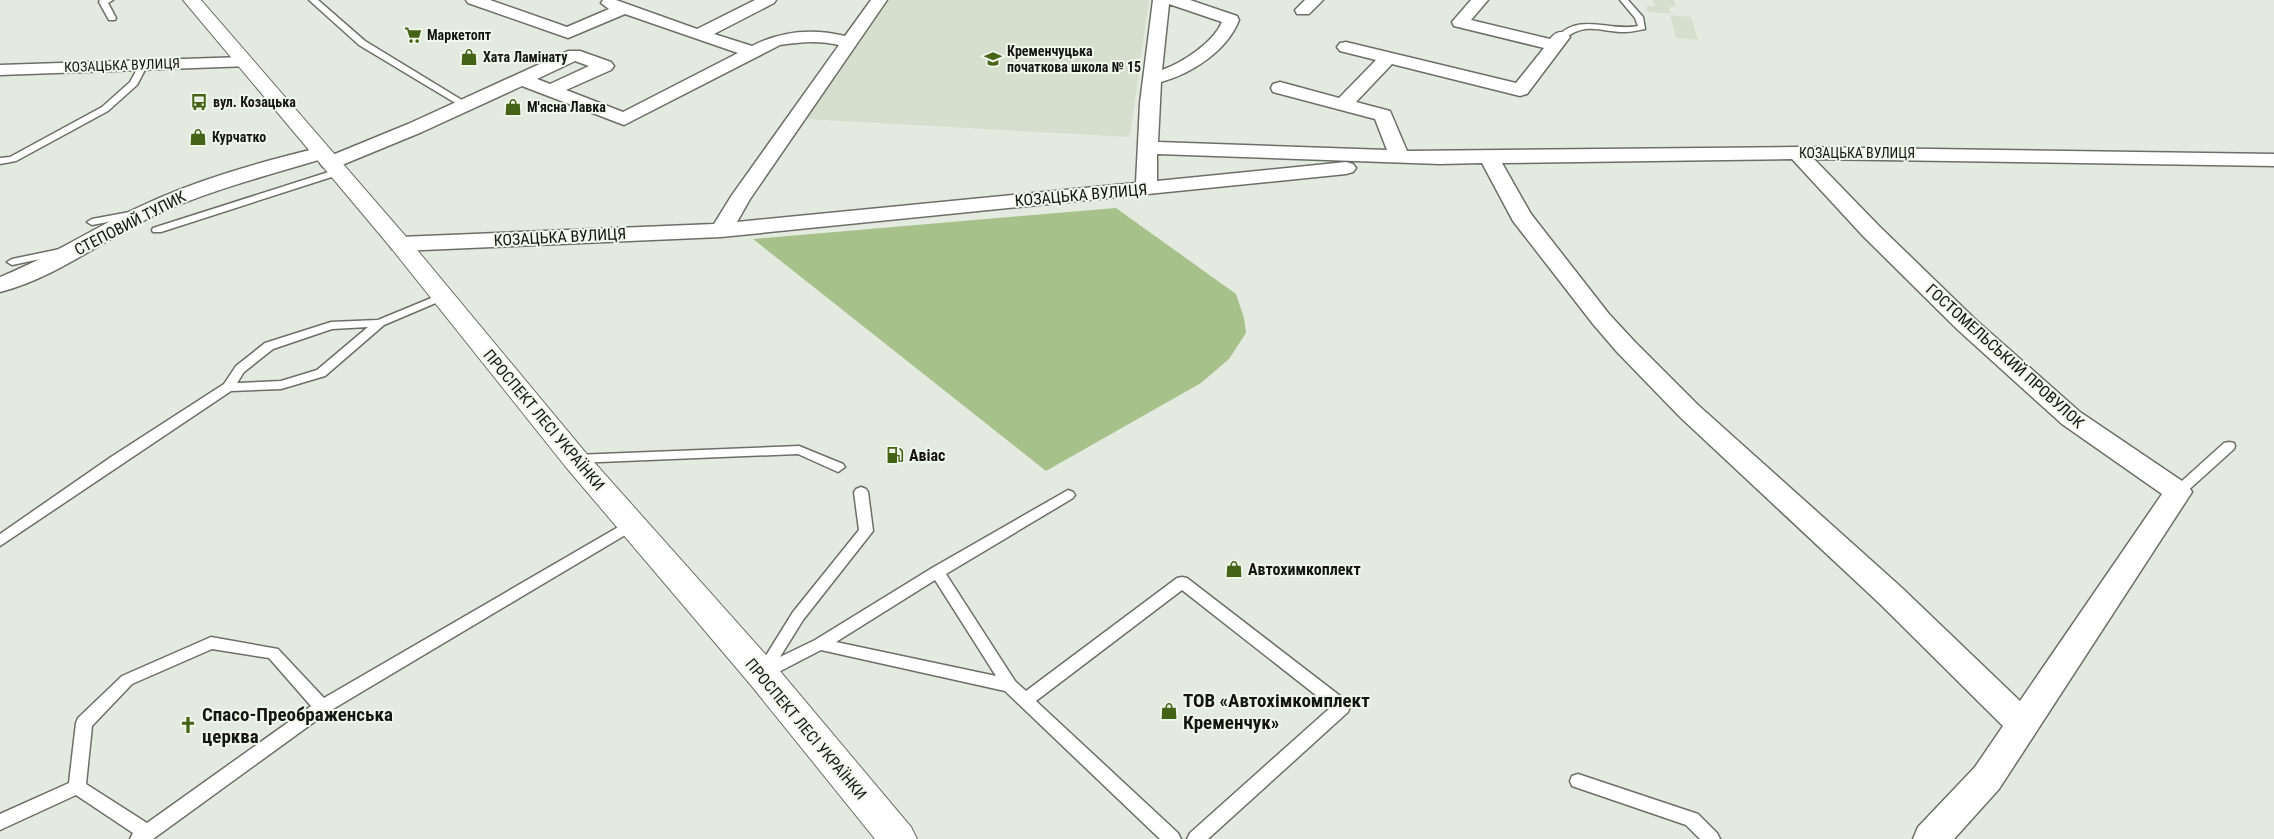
<svg xmlns="http://www.w3.org/2000/svg" width="2274" height="839" font-family="'Roboto Condensed',sans-serif">
<style>
.built{fill:#d6dfce}
.green{fill:#a7c18b}
.lines{fill:none;stroke-linecap:round;stroke-linejoin:round}
.service-casing{stroke:#6b7066;stroke-width:3}
.minor-casing{stroke:#6b7066;stroke-width:3}
.tertiary-casing{stroke:#6b7066;stroke-width:2}
.service{fill:#fff;fill-rule:evenodd}
.minor{fill:#fff;fill-rule:evenodd}
.tertiary{fill:#fff;fill-rule:evenodd}
.labels{text-anchor:middle;dominant-baseline:central;stroke-width:4;stroke-linejoin:round;paint-order:stroke}
.far-poi-label{font-size:14px;font-weight:bold;fill:#151613;stroke:#f2f7ec;text-anchor:start}
.far-street-label{font-size:14px;fill:#151613;stroke:#f2f7ec}
.street-label{font-size:16px;fill:#151613;stroke:#f2f7ec}
.poi-label{font-size:16px;font-weight:bold;fill:#151613;stroke:#f2f7ec;text-anchor:start}
.near-poi-label{font-size:19px;font-weight:bold;fill:#151613;stroke:#f2f7ec;text-anchor:start}
</style>
<rect width="100%" height="100%" fill="#e4eadf"/>
<g class="built">
<path d="M 887,0 L 1149,0 L 1130,137 L 805,119 Z"/>
<path d="M 1653,0 L 1674,0 L 1676,7 L 1669,7 L 1671,14 L 1648,12 L 1646,6 L 1654,6 Z"/>
<path d="M 1670,15 L 1691,17 L 1698,40 L 1676,38 Z"/>
</g>
<path class="green" d="M 1116,208 L 1236,294 L 1244,318 L 1246,333 L 1229,359 L 1201,383 L 1046,471 L 753,239 Z"/>
<g class="lines">
<g class="service-casing">
<g id="service">
<path d="M 100,0 L 113,0 L 108,3 L 116,18 L 115,20 L 109,20 L 99,2 Z"/>
<path d="M 309,0 L 318,0 L 365,41 L 470,105 L 462,107 L 359,45 Z"/>
<path d="M 1620,0 L 1628,0 L 1643,17 L 1645,29 C 1638,30 1632,32 1625,32 C 1600,32 1586,21 1564,39 L 1557,37 C 1580,12 1609,32 1638,26 L 1635,18 Z"/>
<path d="M 141,62 L 148,64 L 137,85 L 108,111 L 16,161 L 0,164 L 0,158 L 10,157 L 102,107 L 130,82 Z"/>
<path d="M 338,169 L 343,172 L 341,174 L 161,232 L 153,232 L 152,230 L 153,228 Z"/>
<path d="M 135,211 L 140,214 L 139,216 L 92,225 L 87,222 L 92,219 Z"/>
<path d="M 65,248 L 70,251 L 69,253 L 12,265 L 7,262 L 12,259 Z"/>
<path d="M 441,294 L 447,297 L 445,299 L 384,325 L 325,376 L 281,389 L 231,391 L 0,546 L 0,534 L 111,457 L 224,384 L 236,366 L 265,343 L 331,322 L 378,320 ZM 368,327 L 317,370 L 281,381 L 237,383 L 244,372 L 273,349 L 332,329 Z"/>
<path d="M 2229,442 L 2234,443 L 2235,446 L 2234,449 L 2183,495 L 2173,495 L 2171,492 L 2173,489 L 2224,443 Z"/>
<path d="M 799,446 L 843,464 L 845,467 L 838,472 L 798,454 L 575,463 L 569,459 L 575,455 Z"/>
<path d="M 861,487 L 866,489 L 868,492 L 873,531 L 803,620 L 780,657 L 815,640 L 932,568 L 1068,490 L 1073,492 L 1075,495 L 1073,498 L 946,574 L 1015,681 L 1026,691 L 1177,578 L 1182,577 L 1187,578 L 1348,702 L 1350,707 L 1348,712 L 1208,839 L 1187,839 L 1190,833 L 1331,707 L 1182,590 L 1036,701 L 1178,833 L 1181,839 L 1160,839 L 1005,691 L 821,650 L 767,678 L 762,680 L 757,678 L 754,674 L 757,670 L 793,612 L 859,530 L 854,492 L 856,489 ZM 935,580 L 996,676 L 836,642 Z"/>
<path d="M 632,519 L 637,520 L 639,524 L 637,528 L 328,712 L 153,839 L 130,839 L 133,833 L 76,795 L 0,830 L 0,814 L 69,783 L 76,723 L 78,718 L 122,676 L 211,637 L 278,649 L 324,698 ZM 212,649 L 269,658 L 311,706 L 147,823 L 86,784 L 92,726 L 132,684 Z"/>
<path d="M 1578,774 L 1698,814 L 1717,833 L 1720,839 L 1700,839 L 1686,825 L 1572,786 L 1570,781 L 1572,776 Z"/>
</g>
</g>
<g class="minor-casing">
<g id="minor">
<path d="M 466,0 L 490,0 L 567,27 L 609,9 L 601,3 L 603,0 L 616,0 L 697,29 L 755,0 L 776,0 L 774,3 L 714,34 L 752,46 C 781,31 812,28 845,36 L 871,0 L 887,0 L 750,199 L 737,222 L 1136,183 L 1140,103 L 1153,0 L 1190,0 L 1237,16 L 1239,20 C 1227,51 1191,74 1161,82 L 1158,142 L 1387,150 L 1375,119 L 1273,92 L 1271,88 L 1273,84 L 1280,82 L 1339,98 L 1376,60 L 1340,51 L 1337,47 L 1340,43 L 1346,42 L 1516,83 L 1544,48 L 1454,26 L 1452,22 L 1471,0 L 1488,0 L 1471,20 L 1550,39 C 1556,32 1559,31 1567,33 L 1570,37 L 1527,94 L 1520,96 L 1392,64 L 1356,102 L 1390,111 L 1407,151 L 1797,147 L 2274,154 L 2274,166 L 1814,159 L 1879,226 L 1976,320 L 2080,412 L 2188,485 L 2192,492 L 1999,789 L 1954,839 L 1913,839 L 1918,827 L 1975,767 L 2003,726 L 1879,603 L 1680,417 L 1617,352 L 1593,324 L 1513,221 L 1482,163 L 1440,164 L 1157,154 L 1157,181 L 1346,162 L 1353,164 L 1356,168 L 1353,172 L 1346,174 L 721,237 L 400,251 L 392,249 L 389,244 L 392,239 L 400,237 L 714,224 L 732,195 L 839,45 C 819,40 800,42 780,45 L 624,125 L 522,86 L 422,132 L 337,167 L 330,169 L 323,167 L 320,163 L 322,159 C 265,176 207,191 153,216 C 103,240 55,278 0,292 L 0,277 C 48,258 90,230 137,208 C 195,180 260,162 322,147 L 329,149 L 332,153 L 330,156 L 408,124 L 568,51 L 580,51 L 611,62 L 614,66 L 611,70 L 566,90 L 623,112 L 738,53 L 625,14 L 568,38 L 468,3 ZM 1169,4 L 1222,22 C 1213,43 1182,63 1162,70 ZM 575,61 L 589,66 L 550,84 L 537,79 ZM 1792,159 L 1863,236 L 1958,330 L 2062,424 L 2162,494 L 2020,701 L 1901,587 L 1698,405 L 1635,342 L 1609,314 L 1531,214 L 1502,163 Z"/>
<path d="M 1305,0 L 1323,0 L 1309,14 L 1297,14 L 1295,10 Z"/>
<path d="M 244,57 L 250,58 L 253,62 L 250,66 L 0,75 L 0,65 Z"/>
</g>
</g>
<g class="tertiary-casing">
<path id="tertiary" d="M 183,0 L 201,0 L 408,239 L 585,452 L 774,664 L 911,827 L 917,839 L 875,839 L 750,684 L 565,466 L 392,249 Z"/>
</g>
<use href="#service" class="service"/>
<use href="#minor" class="minor"/>
<use href="#tertiary" class="tertiary"/>
</g>
<defs>
<g id="supermarket-bare" transform="scale(1.35)"><path d="M-6-5.5h2.5l.6 2H6L4.5 2H-2.5L-4.4-4H-6ZM-1.5 3.2a1.3 1.3 0 1 0 .1 0ZM3 3.2a1.3 1.3 0 1 0 .1 0Z" fill="#446316" stroke="#f2f7ec" stroke-width="2.5" paint-order="stroke"/></g>
<g id="shop-bare" transform="scale(1.35)"><path d="M-5-2.5h2.3a2.7 3.5 0 0 1 5.4 0H5L5.5 6h-11ZM-1.5-2.5h3a1.5 2.3 0 0 0-3 0Z" fill="#446316" stroke="#f2f7ec" stroke-width="2.5" paint-order="stroke"/></g>
<g id="school-bare" transform="scale(1.35)"><path d="M0-5L7-2L0 1L-7-2ZM-4 1L0 2.5L4 1V4Q0 6-4 4Z" fill="#446316" stroke="#f2f7ec" stroke-width="2.5" paint-order="stroke"/></g>
<g id="bus-bare" transform="scale(1.35)"><path d="M-5-6H5V4H4V6H2V4H-2V6H-4V4H-5ZM-3.5-4V0h7V-4ZM-3.5 1.2v1.5H-2V1.2ZM2 1.2v1.5H3.5V1.2Z" fill="#446316" stroke="#f2f7ec" stroke-width="2.5" paint-order="stroke"/></g>
<g id="fuel-bare" transform="scale(1.35)"><path d="M-5.5-6h7V0h2V4h1.3V-2.5L3-4.5l.8-.8L6-3V5H2.5V1h-1V6h-7ZM-4.2-4.7v3.2H.2V-4.7Z" fill="#446316" stroke="#f2f7ec" stroke-width="2.5" paint-order="stroke"/></g>
<g id="church-bare" transform="scale(1.35)"><path d="M-1.2-6h2.4v3.5h3.3v2.4h-3.3V6h-2.4V-.1h-3.3v-2.4h3.3Z" fill="#446316" stroke="#f2f7ec" stroke-width="2.5" paint-order="stroke"/></g>
</defs>
<g fill-rule="evenodd">
<use href="#supermarket-bare" x="413" y="35"/>
<use href="#shop-bare" x="469" y="57"/>
<use href="#school-bare" x="993" y="59"/>
<use href="#bus-bare" x="199" y="102"/>
<use href="#shop-bare" x="513" y="107"/>
<use href="#shop-bare" x="198" y="137"/>
<use href="#fuel-bare" x="895" y="455"/>
<use href="#shop-bare" x="1234" y="569"/>
<use href="#shop-bare" x="1169" y="711"/>
<use href="#church-bare" x="188" y="725"/>
</g>
<g class="labels">
<g class="far-poi-label">
<text x="427" y="35">Маркетопт</text>
<text x="1007" y="51">Кременчуцька<tspan x="1007" dy="16">початкова школа № 15</tspan></text>
<text x="483" y="57">Хата Ламінату</text>
<text x="213" y="102">вул. Козацька</text>
<text x="527" y="107">М'ясна Лавка</text>
<text x="212" y="137">Курчатко</text>
</g>
<g class="far-street-label">
<text transform="translate(122 65) rotate(-2)">КОЗАЦЬКА ВУЛИЦЯ</text>
<text x="1857" y="153">КОЗАЦЬКА ВУЛИЦЯ</text>
</g>
<g class="street-label">
<text transform="translate(1081 195) rotate(-5)">КОЗАЦЬКА ВУЛИЦЯ</text>
<text transform="translate(130 223) rotate(-27)">СТЕПОВИЙ ТУПИК</text>
<text transform="translate(560 237) rotate(-3)">КОЗАЦЬКА ВУЛИЦЯ</text>
<text transform="translate(2005 356) rotate(42)">ГОСТОМЕЛЬСЬКИЙ ПРОВУЛОК</text>
<text transform="translate(544 420) rotate(50)">ПРОСПЕКТ ЛЕСІ УКРАЇНКИ</text>
<text transform="translate(806 729) rotate(50)">ПРОСПЕКТ ЛЕСІ УКРАЇНКИ</text>
</g>
<g class="poi-label">
<text x="909" y="455">Авіас</text>
<text x="1248" y="569">Автохимкоплект</text>
</g>
<g class="near-poi-label">
<text x="1183" y="700">ТОВ «Автохімкомплект<tspan x="1183" dy="22">Кременчук»</tspan></text>
<text x="202" y="714">Спасо-Преображенська<tspan x="202" dy="22">церква</tspan></text>
</g>
</g>
</svg>
